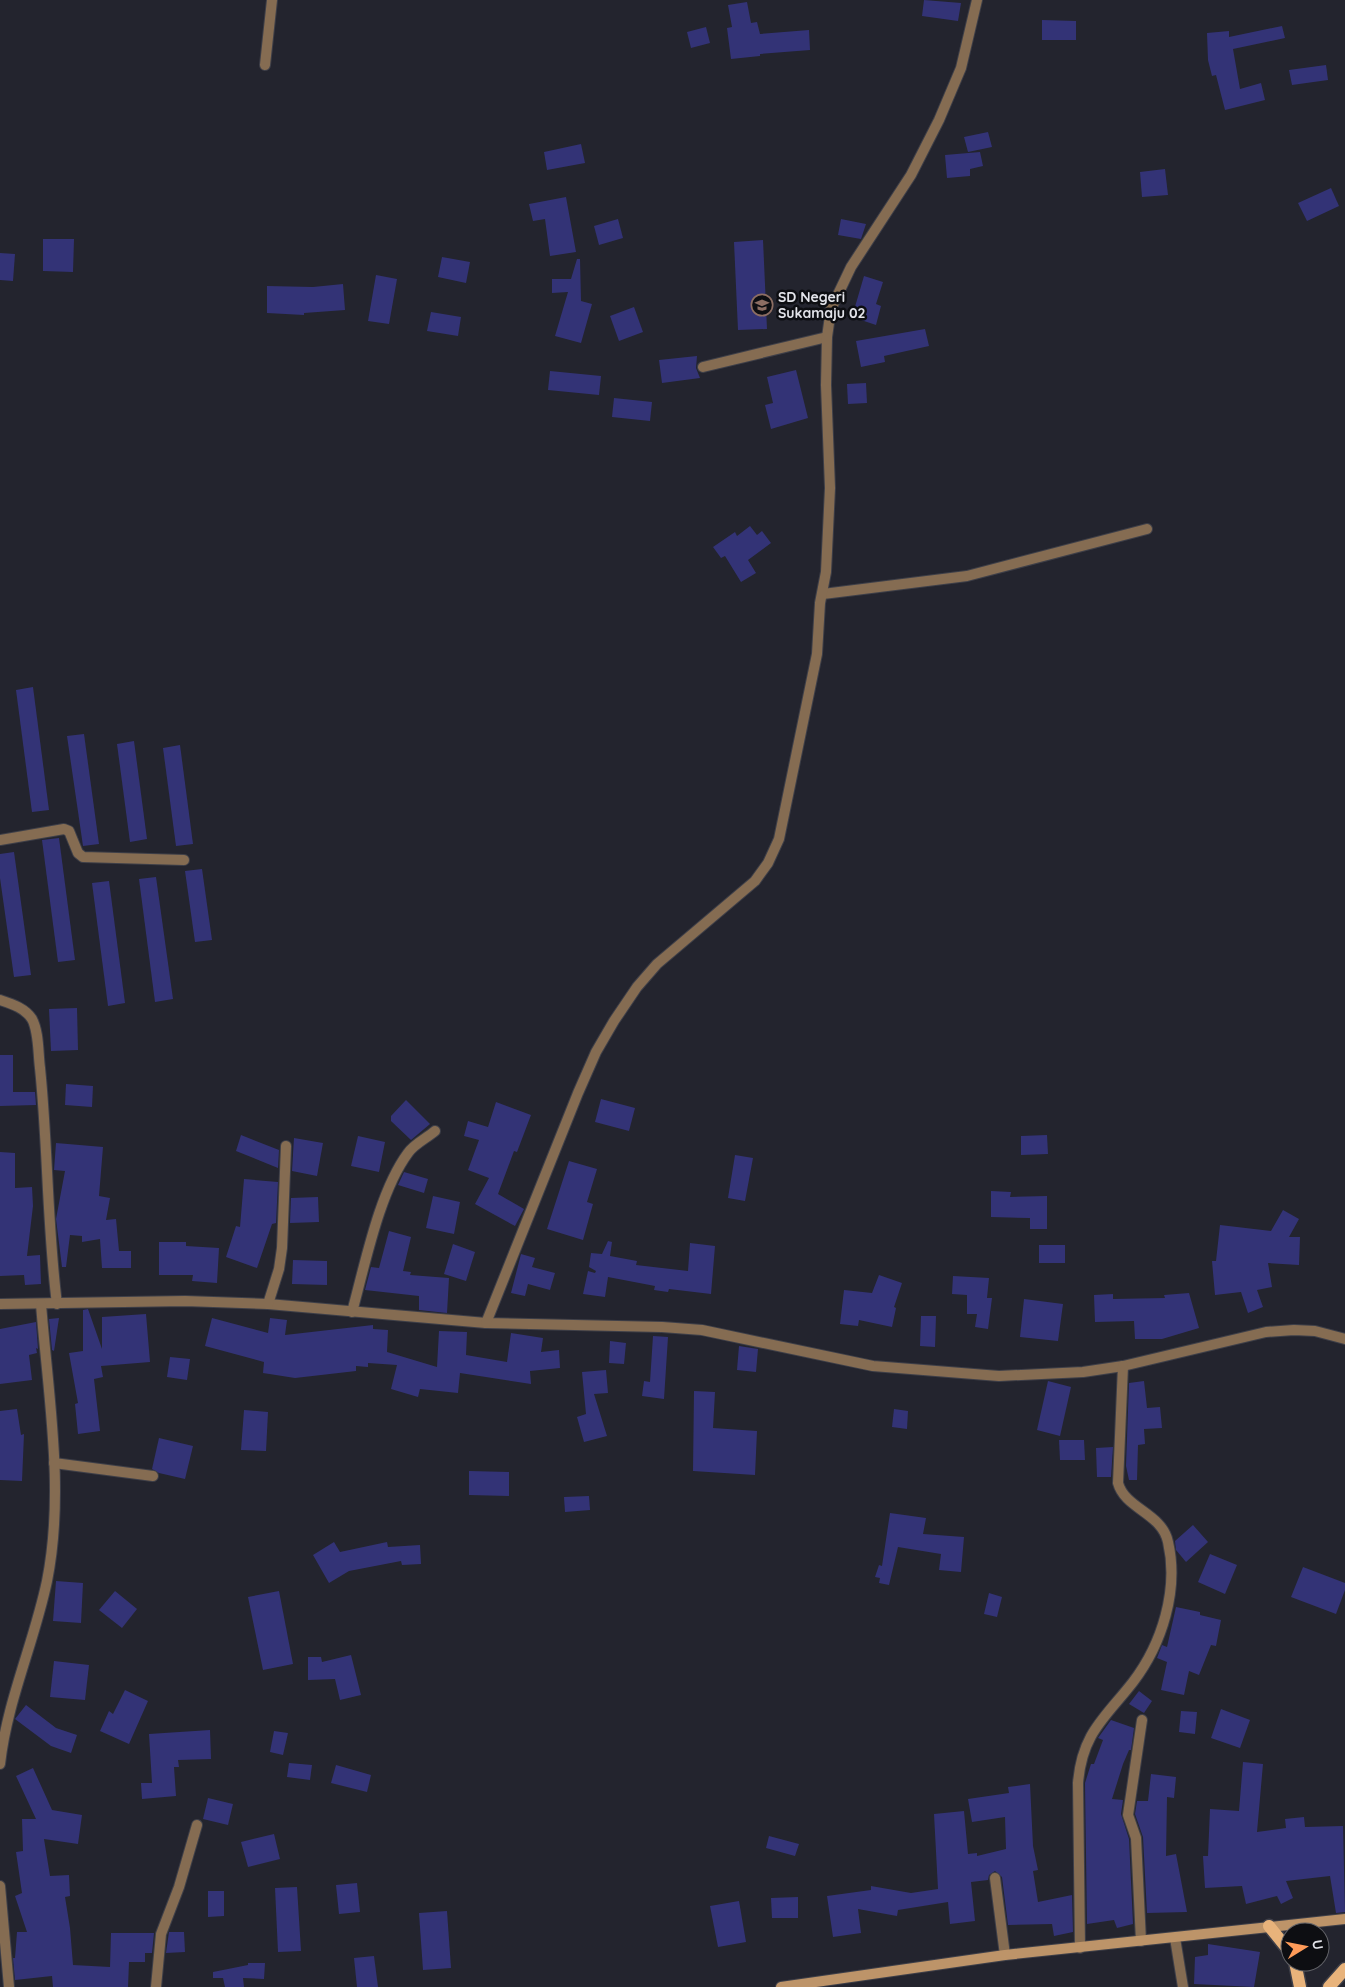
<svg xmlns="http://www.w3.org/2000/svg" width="1345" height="1987" font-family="Quicksand,sans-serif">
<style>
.building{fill:#333376}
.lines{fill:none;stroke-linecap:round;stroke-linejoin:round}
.lane-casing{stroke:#3e3f48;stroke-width:12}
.street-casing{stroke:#3e3f48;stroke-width:12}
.secondary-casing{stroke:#3e3f48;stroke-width:12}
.primary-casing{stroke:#3e3f48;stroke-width:15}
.lane{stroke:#856c52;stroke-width:10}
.street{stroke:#856c52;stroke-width:10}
.secondary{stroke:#bd9469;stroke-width:10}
.primary{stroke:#e8b37b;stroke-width:12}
.labels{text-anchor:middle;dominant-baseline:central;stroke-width:5;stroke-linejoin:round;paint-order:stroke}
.poi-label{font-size:14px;font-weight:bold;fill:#e2e3e9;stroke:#0d0e12;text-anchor:start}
</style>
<rect width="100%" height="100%" fill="#23242e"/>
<g class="building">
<path d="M 924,0 L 961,3 L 958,21 L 922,16 Z"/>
<path d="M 747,2 L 751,23 L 757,22 L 760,34 L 809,30 L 810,50 L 760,54 L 760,56 L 731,59 L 727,28 L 732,27 L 728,5 Z"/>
<path d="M 1042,20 L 1076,21 L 1076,40 L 1042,40 Z"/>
<path d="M 1282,26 L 1285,38 L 1233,49 L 1240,89 L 1261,83 L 1265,100 L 1225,110 L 1216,75 L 1212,76 L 1208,60 L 1207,33 L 1229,31 L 1229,37 Z"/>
<path d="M 706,27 L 710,43 L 691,48 L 687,32 Z"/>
<path d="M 1326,65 L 1328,80 L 1292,85 L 1289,70 Z"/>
<path d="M 988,132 L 992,147 L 968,152 L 964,137 Z"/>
<path d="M 581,144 L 585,163 L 547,170 L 544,152 Z"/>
<path d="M 980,152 L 983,166 L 970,169 L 970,176 L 947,178 L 945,155 Z"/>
<path d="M 1165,169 L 1168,195 L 1142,197 L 1140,172 Z"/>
<path d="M 1331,188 L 1339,206 L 1307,221 L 1298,203 Z"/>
<path d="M 566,197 L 576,252 L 550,256 L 545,219 L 533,221 L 529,204 Z"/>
<path d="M 618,219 L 623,238 L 599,245 L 594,226 Z"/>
<path d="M 841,219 L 866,224 L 861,239 L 838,235 Z"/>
<path d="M 43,239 L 74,239 L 73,272 L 43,271 Z"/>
<path d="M 763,240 L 767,329 L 738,330 L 734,242 Z"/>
<path d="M 0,253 L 15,254 L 13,281 L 0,280 Z"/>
<path d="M 442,257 L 470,262 L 466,283 L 438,277 Z"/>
<path d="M 577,259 L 580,259 L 581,301 L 592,304 L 581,343 L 555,336 L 568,292 L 552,293 L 552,279 L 571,279 Z"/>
<path d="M 376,275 L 397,279 L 389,324 L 368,321 Z"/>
<path d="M 864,276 L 883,282 L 876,304 L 881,306 L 876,325 L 852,317 Z"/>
<path d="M 343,284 L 345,310 L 304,313 L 304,315 L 267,313 L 267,286 L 313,287 Z"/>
<path d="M 634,307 L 643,332 L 619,341 L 610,316 Z"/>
<path d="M 431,312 L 461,317 L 458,336 L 427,331 Z"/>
<path d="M 925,329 L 929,346 L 884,356 L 885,362 L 861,367 L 856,341 Z"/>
<path d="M 697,356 L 696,368 L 700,378 L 662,383 L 659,360 Z"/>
<path d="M 796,370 L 808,418 L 771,429 L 765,405 L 773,403 L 767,377 Z"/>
<path d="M 550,371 L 601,376 L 599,395 L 548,390 Z"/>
<path d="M 866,383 L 867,403 L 848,404 L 847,384 Z"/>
<path d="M 614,398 L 652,402 L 650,421 L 612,417 Z"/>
<path d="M 750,526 L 757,535 L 762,531 L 771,543 L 748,560 L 756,573 L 741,582 L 725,556 L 721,558 L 713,547 L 735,532 L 737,536 Z"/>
<path d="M 33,687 L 49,810 L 32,812 L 16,690 Z"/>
<path d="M 84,734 L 99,844 L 83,846 L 67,736 Z"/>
<path d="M 134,741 L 147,839 L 130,842 L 117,744 Z"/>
<path d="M 180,745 L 193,844 L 176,846 L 163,748 Z"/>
<path d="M 59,838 L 75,960 L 58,962 L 42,840 Z"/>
<path d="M 14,852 L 31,975 L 14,977 L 0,878 L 0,854 Z"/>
<path d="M 202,869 L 212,940 L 195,942 L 185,871 Z"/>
<path d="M 156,877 L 173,999 L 155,1002 L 139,879 Z"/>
<path d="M 109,881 L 125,1003 L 108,1006 L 92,883 Z"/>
<path d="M 77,1008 L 78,1050 L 51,1051 L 49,1009 Z"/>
<path d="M 0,1055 L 13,1055 L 13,1092 L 35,1092 L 36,1105 L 0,1106 Z"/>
<path d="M 66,1084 L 93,1086 L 92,1107 L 65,1105 Z"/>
<path d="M 601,1099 L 635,1108 L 629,1131 L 595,1122 Z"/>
<path d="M 406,1100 L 430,1124 L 411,1140 L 391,1121 L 391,1116 Z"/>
<path d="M 496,1102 L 531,1115 L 517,1152 L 514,1151 L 498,1194 L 524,1209 L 515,1226 L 475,1204 L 489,1178 L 468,1170 L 479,1140 L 464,1136 L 468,1121 L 488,1127 Z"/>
<path d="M 241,1135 L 279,1150 L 278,1168 L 236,1151 Z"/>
<path d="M 1047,1135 L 1048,1154 L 1021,1155 L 1021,1136 Z"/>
<path d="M 358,1136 L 385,1142 L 379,1172 L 351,1166 Z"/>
<path d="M 294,1138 L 323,1143 L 317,1176 L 292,1171 Z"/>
<path d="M 56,1143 L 103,1147 L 99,1196 L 110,1198 L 106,1220 L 116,1219 L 119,1251 L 131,1251 L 131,1268 L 102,1268 L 100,1239 L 82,1242 L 82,1236 L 70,1235 L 66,1267 L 62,1267 L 56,1219 L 65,1171 L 54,1170 Z"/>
<path d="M 0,1152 L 15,1153 L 15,1188 L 32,1187 L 33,1206 L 27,1256 L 40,1255 L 41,1284 L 25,1285 L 24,1275 L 0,1276 Z"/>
<path d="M 735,1155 L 753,1158 L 745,1201 L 728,1198 Z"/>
<path d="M 569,1161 L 597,1169 L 587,1202 L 593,1204 L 583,1240 L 547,1229 Z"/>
<path d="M 404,1172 L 428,1179 L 424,1193 L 398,1185 Z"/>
<path d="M 244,1179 L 278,1182 L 276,1223 L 272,1224 L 257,1268 L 226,1257 L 236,1226 L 240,1227 Z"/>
<path d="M 991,1191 L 1011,1192 L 1010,1197 L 1047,1196 L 1047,1229 L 1030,1229 L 1030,1218 L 991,1217 Z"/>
<path d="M 433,1196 L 460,1202 L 454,1234 L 426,1228 Z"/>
<path d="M 318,1197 L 319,1222 L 290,1223 L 291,1198 Z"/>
<path d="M 1283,1210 L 1299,1219 L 1289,1237 L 1300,1237 L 1299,1265 L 1268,1263 L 1272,1287 L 1257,1290 L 1263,1307 L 1248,1313 L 1241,1292 L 1215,1295 L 1212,1261 L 1216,1261 L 1220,1225 L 1271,1231 Z"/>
<path d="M 389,1231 L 411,1237 L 403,1271 L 411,1272 L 410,1275 L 449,1278 L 447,1313 L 419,1310 L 419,1296 L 365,1290 L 371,1267 L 379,1268 Z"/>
<path d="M 608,1241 L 612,1242 L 610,1256 L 637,1261 L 636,1265 L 688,1271 L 690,1243 L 715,1246 L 711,1294 L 669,1289 L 668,1292 L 654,1290 L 655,1286 L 608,1277 L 605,1297 L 583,1294 L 588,1271 L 595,1273 L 596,1271 L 589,1267 L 591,1253 L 602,1254 Z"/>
<path d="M 159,1242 L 186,1242 L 186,1246 L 219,1248 L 217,1283 L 192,1281 L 193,1275 L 159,1275 Z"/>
<path d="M 453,1244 L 475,1252 L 466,1281 L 444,1274 Z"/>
<rect x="1039" y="1245" width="26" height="18"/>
<path d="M 521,1254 L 535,1258 L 532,1267 L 555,1273 L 550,1290 L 528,1284 L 525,1296 L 511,1293 Z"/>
<path d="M 293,1260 L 327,1261 L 327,1285 L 292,1284 Z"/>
<path d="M 879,1275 L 902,1283 L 894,1307 L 896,1308 L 892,1327 L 859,1320 L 858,1326 L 840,1324 L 844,1290 L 872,1293 Z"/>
<path d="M 953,1276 L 989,1278 L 987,1298 L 992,1298 L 988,1329 L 975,1327 L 977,1314 L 967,1314 L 967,1295 L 952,1294 Z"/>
<path d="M 1189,1293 L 1199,1328 L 1162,1339 L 1135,1339 L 1134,1321 L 1095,1322 L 1094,1295 L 1113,1294 L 1113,1299 L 1165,1298 L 1164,1295 Z"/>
<path d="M 1024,1299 L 1063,1304 L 1058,1341 L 1020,1337 Z"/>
<path d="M 88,1309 L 102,1349 L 102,1317 L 146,1314 L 150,1362 L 101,1366 L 103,1377 L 94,1379 L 100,1431 L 78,1434 L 75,1404 L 78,1403 L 69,1353 L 83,1351 L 83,1310 Z"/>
<path d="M 921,1316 L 936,1316 L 935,1347 L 920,1346 Z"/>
<path d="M 59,1318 L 54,1351 L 52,1350 L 49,1319 Z"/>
<path d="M 212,1318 L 268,1333 L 270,1318 L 287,1320 L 285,1335 L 373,1325 L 373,1329 L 388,1330 L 387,1352 L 437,1367 L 439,1331 L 467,1332 L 466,1355 L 507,1362 L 511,1333 L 543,1338 L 541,1352 L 559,1350 L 560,1368 L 530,1371 L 531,1384 L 460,1373 L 458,1393 L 420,1389 L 418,1397 L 391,1389 L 397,1365 L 368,1363 L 368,1367 L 356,1366 L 356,1371 L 295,1378 L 263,1373 L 264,1362 L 205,1346 Z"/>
<path d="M 36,1322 L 38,1349 L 36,1348 L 37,1353 L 29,1355 L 32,1380 L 0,1384 L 0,1329 Z"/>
<path d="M 653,1336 L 668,1337 L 664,1399 L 642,1396 L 644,1381 L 650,1382 Z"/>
<path d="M 610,1341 L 626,1343 L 624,1364 L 609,1363 Z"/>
<path d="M 739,1346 L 758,1349 L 756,1372 L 737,1370 Z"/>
<path d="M 170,1357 L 190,1359 L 187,1380 L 167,1377 Z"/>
<path d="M 606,1370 L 608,1393 L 594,1394 L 607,1436 L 584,1442 L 577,1417 L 586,1414 L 582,1372 Z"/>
<path d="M 1048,1381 L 1071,1387 L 1060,1436 L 1037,1430 Z"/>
<path d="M 1144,1381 L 1147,1408 L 1160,1407 L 1162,1428 L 1144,1429 L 1145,1444 L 1138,1445 L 1137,1480 L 1129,1480 L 1126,1466 L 1129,1383 Z"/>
<path d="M 694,1391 L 715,1392 L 713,1428 L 757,1431 L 755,1475 L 693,1471 Z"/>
<path d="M 17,1409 L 21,1435 L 24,1434 L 22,1481 L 0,1480 L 0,1411 Z"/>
<path d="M 894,1409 L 908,1411 L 907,1429 L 892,1427 Z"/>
<path d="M 244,1410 L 268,1412 L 266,1451 L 241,1450 Z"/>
<path d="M 159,1438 L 193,1446 L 185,1479 L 159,1473 L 152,1469 Z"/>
<path d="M 1059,1440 L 1084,1440 L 1085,1460 L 1060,1460 Z"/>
<path d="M 1113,1447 L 1111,1477 L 1097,1477 L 1096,1448 Z"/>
<path d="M 469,1471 L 509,1472 L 509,1496 L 469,1495 Z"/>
<path d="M 589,1496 L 590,1510 L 565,1512 L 564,1497 Z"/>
<path d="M 890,1513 L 926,1518 L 923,1534 L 964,1537 L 961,1572 L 939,1570 L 941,1554 L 898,1547 L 889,1585 L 879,1583 L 880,1578 L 875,1577 L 879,1565 L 882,1566 Z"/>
<path d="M 1193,1525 L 1208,1542 L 1186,1562 L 1176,1550 L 1175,1541 Z"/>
<path d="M 334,1542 L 340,1552 L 387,1542 L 388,1547 L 420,1545 L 421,1564 L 402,1565 L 401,1561 L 349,1571 L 329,1583 L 313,1555 Z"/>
<path d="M 1210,1554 L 1237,1565 L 1225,1594 L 1198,1582 Z"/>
<path d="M 1303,1567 L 1345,1583 L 1345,1590 L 1336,1614 L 1291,1597 Z"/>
<path d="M 56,1581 L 83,1583 L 81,1623 L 53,1621 Z"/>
<path d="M 115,1591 L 137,1609 L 122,1628 L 99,1610 Z"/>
<path d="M 279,1591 L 293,1664 L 263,1670 L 248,1597 Z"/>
<path d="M 989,1593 L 1002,1597 L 997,1617 L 984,1614 Z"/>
<path d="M 1176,1607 L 1200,1612 L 1200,1615 L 1221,1620 L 1216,1646 L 1211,1645 L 1199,1675 L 1189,1671 L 1184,1695 L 1161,1690 L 1167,1662 L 1157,1658 L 1162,1645 L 1167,1647 Z"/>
<path d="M 351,1655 L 361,1695 L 340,1700 L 335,1679 L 308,1680 L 308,1657 L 321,1657 L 322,1662 Z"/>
<path d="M 54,1661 L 89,1665 L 85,1700 L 50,1697 Z"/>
<path d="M 125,1690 L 148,1701 L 129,1744 L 100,1731 L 109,1711 L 113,1714 Z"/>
<path d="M 1139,1691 L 1152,1701 L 1144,1713 L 1129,1704 Z"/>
<path d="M 26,1705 L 56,1728 L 77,1735 L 71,1753 L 51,1746 L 15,1719 Z"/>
<path d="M 1221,1709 L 1250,1720 L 1240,1748 L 1211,1738 Z"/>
<path d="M 1181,1711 L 1197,1712 L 1195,1734 L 1179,1732 Z"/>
<path d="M 1111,1720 L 1134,1728 L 1131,1750 L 1129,1750 L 1123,1764 L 1112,1799 L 1123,1800 L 1121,1814 L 1129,1839 L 1133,1924 L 1117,1928 L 1114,1920 L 1087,1924 L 1085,1783 L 1091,1764 L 1094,1764 L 1103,1740 L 1098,1738 Z"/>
<path d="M 210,1730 L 211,1759 L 178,1760 L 179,1767 L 174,1767 L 176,1796 L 142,1799 L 141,1783 L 152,1783 L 149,1734 Z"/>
<path d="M 274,1731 L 288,1733 L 283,1755 L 270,1752 Z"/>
<path d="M 1243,1762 L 1263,1764 L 1257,1832 L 1286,1828 L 1285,1819 L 1304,1817 L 1305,1827 L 1343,1826 L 1345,1912 L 1336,1913 L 1330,1876 L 1286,1881 L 1293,1898 L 1281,1904 L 1277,1896 L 1246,1904 L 1242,1886 L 1205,1888 L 1203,1856 L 1208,1856 L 1210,1809 L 1239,1811 Z"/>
<path d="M 289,1763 L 312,1765 L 310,1780 L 287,1777 Z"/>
<path d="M 336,1765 L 371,1775 L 367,1792 L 331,1783 Z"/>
<path d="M 33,1768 L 52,1810 L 82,1815 L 78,1844 L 44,1839 L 50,1876 L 69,1875 L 70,1896 L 65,1897 L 70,1928 L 73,1965 L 110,1967 L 111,1933 L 154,1933 L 152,1953 L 145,1953 L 145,1962 L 129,1962 L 128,1987 L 53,1987 L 52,1976 L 15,1980 L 13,1958 L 15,1958 L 17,1932 L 27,1932 L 15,1896 L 22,1893 L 16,1852 L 23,1851 L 22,1819 L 36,1819 L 16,1776 Z"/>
<path d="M 1151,1774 L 1176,1777 L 1174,1798 L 1167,1797 L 1166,1856 L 1176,1854 L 1187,1912 L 1147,1913 L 1143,1837 L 1135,1814 L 1137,1801 L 1148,1801 Z"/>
<path d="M 1030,1784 L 1033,1846 L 1038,1870 L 1033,1871 L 1038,1902 L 1072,1895 L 1073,1932 L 1054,1936 L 1052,1924 L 1008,1925 L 1002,1877 L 995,1871 L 989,1875 L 988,1880 L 971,1882 L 975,1921 L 950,1924 L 948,1902 L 898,1910 L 897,1916 L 858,1909 L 861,1933 L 833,1937 L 827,1896 L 871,1890 L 871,1886 L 911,1893 L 938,1889 L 934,1814 L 964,1811 L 968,1854 L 977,1853 L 977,1856 L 1006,1849 L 1005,1817 L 972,1822 L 968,1799 L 1009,1793 L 1008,1787 Z"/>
<path d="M 208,1798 L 233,1804 L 228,1825 L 203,1819 Z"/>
<path d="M 274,1834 L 280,1859 L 248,1867 L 241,1842 Z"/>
<path d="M 769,1836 L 799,1844 L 795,1856 L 766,1848 Z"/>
<path d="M 357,1883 L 360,1912 L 339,1914 L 336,1885 Z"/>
<path d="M 297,1887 L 301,1951 L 278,1952 L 275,1888 Z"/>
<path d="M 208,1891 L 224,1891 L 224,1916 L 208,1917 Z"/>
<path d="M 798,1897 L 798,1918 L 772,1918 L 771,1898 Z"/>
<path d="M 739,1901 L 746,1942 L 718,1947 L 710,1906 Z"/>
<path d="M 447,1911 L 451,1968 L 423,1970 L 419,1913 Z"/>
<path d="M 169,1932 L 184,1932 L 185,1952 L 166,1953 Z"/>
<path d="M 1208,1944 L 1260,1952 L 1254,1987 L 1194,1984 L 1195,1957 L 1208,1955 Z"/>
<path d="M 374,1956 L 378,1987 L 357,1987 L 354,1958 Z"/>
<path d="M 248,1963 L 265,1963 L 264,1979 L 243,1978 L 244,1987 L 225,1987 L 223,1978 L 213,1978 L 213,1972 L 248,1965 Z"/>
</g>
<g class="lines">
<g class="lane-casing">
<g id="lane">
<path d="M 823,594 L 967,576 L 1147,529"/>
<path d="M 0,840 L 64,829 L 69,831 L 78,853 L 83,857 L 184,860"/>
<path d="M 1175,1938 L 1183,1987"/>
</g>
</g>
<g class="street-casing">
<g id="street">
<path d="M 265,65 L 272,0"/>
<path d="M 703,367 L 827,337"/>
<path d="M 0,1000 C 12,1004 25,1008 32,1019 C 39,1032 38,1053 40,1068 C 48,1146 47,1225 57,1304"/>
<path d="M 0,1304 L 185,1301 L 268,1304 L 486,1323 L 662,1327 L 702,1330 L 873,1366 L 999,1376 L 1083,1372 L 1123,1366 L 1266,1332 L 1294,1330 L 1315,1331 L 1345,1339"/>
<path d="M 268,1304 L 279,1269 L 282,1248 L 286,1146"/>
<path d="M 352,1312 C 365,1265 379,1192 408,1153 C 414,1144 427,1138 435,1131"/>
<path d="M 486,1323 L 578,1093 L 596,1052 L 614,1021 L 637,987 L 657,964 L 755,881 L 768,863 L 779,839 L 817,654 L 820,603 L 826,572 L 830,488 L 826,385 L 827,337 L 831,309 L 851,267 L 911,175 L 939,120 L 961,68 L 977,0"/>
<path d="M 54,1463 L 153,1476"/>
<path d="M 0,1764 C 7,1701 34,1643 47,1581 C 65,1491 48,1395 41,1304"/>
<path d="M 995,1878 L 1005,1955"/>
<path d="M 0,1886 L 9,1987"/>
<path d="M 1141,1941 L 1136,1838 L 1128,1815 L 1142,1720"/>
<path d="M 1080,1948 L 1078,1783 C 1082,1733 1105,1718 1133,1682 C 1162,1644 1179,1590 1168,1542 C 1162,1513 1125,1509 1118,1483 L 1123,1366"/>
<path d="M 156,1987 L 161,1934 L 179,1887 L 197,1825"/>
</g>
</g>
<g class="secondary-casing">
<path id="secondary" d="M 781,1987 L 1005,1955 L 1345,1919"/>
</g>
<g class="primary-casing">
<g id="primary">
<path d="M 1269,1926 L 1290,1952"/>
<path d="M 1295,1962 L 1300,1987"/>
<path d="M 1329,1987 L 1345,1969"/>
</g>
</g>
<use href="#lane" class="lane"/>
<use href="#street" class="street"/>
<use href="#secondary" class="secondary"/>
<use href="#primary" class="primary"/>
</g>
<defs>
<g id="school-ring" transform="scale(1.125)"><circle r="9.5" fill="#0d0e12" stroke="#8d6e63" stroke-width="1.5"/><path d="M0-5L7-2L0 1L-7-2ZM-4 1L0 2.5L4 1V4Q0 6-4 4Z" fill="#8d6e63"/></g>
</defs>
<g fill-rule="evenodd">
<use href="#school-ring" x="762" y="305"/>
</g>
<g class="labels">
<g class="poi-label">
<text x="778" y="297">SD Negeri<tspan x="778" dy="16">Sukamaju 02</tspan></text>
</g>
</g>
<g transform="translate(1305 1947) rotate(80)"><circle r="24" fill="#0d0e12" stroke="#626368"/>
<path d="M0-4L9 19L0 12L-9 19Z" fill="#fe9b59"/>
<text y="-8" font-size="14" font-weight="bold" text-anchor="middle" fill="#e2e3e9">U</text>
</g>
</svg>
